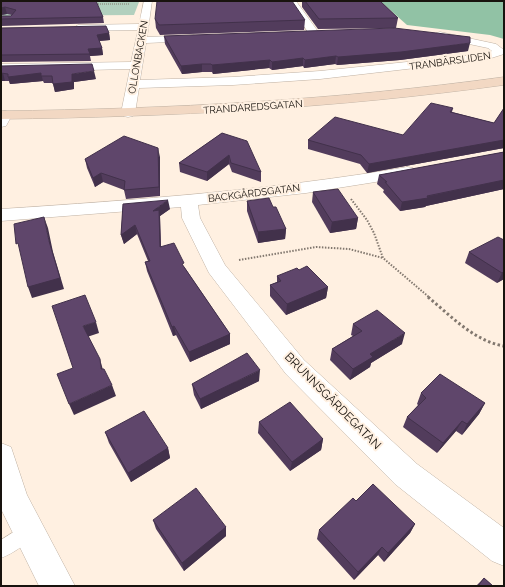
<svg xmlns="http://www.w3.org/2000/svg" width="505" height="587" font-family="Raleway,sans-serif">
<style>
.green{fill:#b2d0be}
.forest{fill:#91c2a5}
.lines{fill:none;stroke-linecap:round;stroke-linejoin:round}
.lane-casing{stroke:#c0b2a4;stroke-width:1}
.street-casing{stroke:#c0b2a4;stroke-width:1}
.secondary-casing{stroke:#c0b2a4;stroke-width:1}
.path-far2{stroke:#82786f;stroke-width:1;stroke-dasharray:1 1;stroke-linecap:butt}
.path-far1{stroke:#82786f;stroke-width:2;stroke-dasharray:1.5 1.5;stroke-linecap:butt}
.path{stroke:#82786f;stroke-width:3;stroke-dasharray:2.5 2.5;stroke-linecap:butt}
.lane{fill:#fff;fill-rule:evenodd}
.street{fill:#fff;fill-rule:evenodd}
.secondary{fill:#f2d8c3;fill-rule:evenodd}
.wall{fill:#523c5c}
.shaded-wall{fill:#42314b}
.building{fill:#5f466b;stroke:#42314b}
.labels{text-anchor:middle;dominant-baseline:central;stroke-width:4;stroke-linejoin:round;paint-order:stroke}
.far-street-label{font-size:10px;fill:#18130e;stroke:#fff0e1}
.street-label{font-size:12px;fill:#18130e;stroke:#fff0e1}
</style>
<rect width="100%" height="100%" fill="#fff0e1"/>
<path class="green" d="M 1,1 L 139,2 L 134,15 L 1,16 Z"/>
<path class="forest" d="M 380,1 L 504,1 L 504,39 L 490,35 L 407,25 Z"/>
<g class="lines">
<g class="lane-casing">
<path id="lane" d="M 28,523 L 34,525 L 36,531 C 31,542 12,554 1,558 L 1,540 Z"/>
</g>
<g class="street-casing">
<g id="street">
<path d="M 144,1 L 152,1 L 147,37 L 194,35 L 199,38 L 194,41 L 146,43 L 140,80 L 233,77 L 320,71 L 484,54 L 492,51 L 488,48 L 436,37 L 435,35 L 436,33 L 440,32 L 496,44 L 504,50 L 504,54 L 485,60 L 320,79 L 233,85 L 139,88 L 135,113 L 133,116 L 128,117 L 123,116 L 121,113 L 130,69 L 1,72 L 1,64 L 131,62 L 138,30 L 78,31 L 73,28 L 78,25 L 139,24 Z"/>
<path d="M 287,1 L 296,1 L 319,33 L 318,35 L 310,35 Z"/>
<path d="M 5,111 L 10,112 L 12,115 L 6,126 L 1,127 L 1,112 Z"/>
<path d="M 407,167 L 413,168 L 415,172 L 413,176 L 306,193 L 198,205 L 200,218 L 225,265 L 304,360 L 417,464 L 504,528 L 504,566 L 492,561 L 395,484 L 286,374 L 209,273 L 182,218 L 181,207 L 1,221 L 1,209 C 137,200 272,190 407,167 Z"/>
<path d="M 1,443 L 11,447 L 27,495 L 75,586 L 39,586 L 1,509 Z"/>
</g>
</g>
<g class="secondary-casing">
<path id="secondary" d="M 504,77 L 504,85 C 337,108 170,117 1,119 L 1,111 C 170,109 337,100 504,77 Z"/>
</g>
<path class="path-far2" d="M 94,4 L 129,4"/>
<g class="path-far1">
<path d="M 351,199 L 367,220 L 374,233 L 383,258 L 430,298"/>
<path d="M 239,260 L 316,247 L 349,249 L 383,258"/>
</g>
<path class="path" d="M 428,297 C 451,316 474,341 504,346"/>
<use href="#lane" class="lane"/>
<use href="#street" class="street"/>
<use href="#secondary" class="secondary"/>
</g>
<g class="wall">
<path d="M 1,1 L 103,17 L 104,23 L 1,26 L 1,16 L 11,16 L 12,15 L 7,14 L 1,15 Z"/>
<path d="M 302,1 L 380,1 L 398,18 L 396,28 L 318,29 L 302,7 Z"/>
<path d="M 155,19 L 305,20 L 304,30 L 160,35 L 156,28 Z"/>
<path d="M 1,28 L 109,33 L 110,40 L 99,41 L 102,48 L 103,55 L 90,56 L 91,61 L 1,62 Z"/>
<path d="M 164,36 L 468,51 L 400,60 L 337,65 L 335,64 L 304,68 L 303,66 L 272,70 L 269,68 L 213,74 L 212,72 L 202,72 L 182,74 L 165,44 Z"/>
<path d="M 1,66 L 96,79 L 74,82 L 74,89 L 55,92 L 53,83 L 44,83 L 43,81 L 10,84 L 9,81 L 1,81 Z"/>
<path d="M 453,108 L 452,112 L 494,123 L 504,108 L 504,148 L 367,173 L 360,164 L 308,149 L 308,140 L 403,135 Z"/>
<path d="M 222,133 L 261,172 L 261,182 L 232,172 L 229,164 L 207,181 L 180,172 L 179,163 Z"/>
<path d="M 504,152 L 504,189 L 426,206 L 425,207 L 400,211 L 383,192 L 384,190 L 377,184 L 379,175 Z"/>
<path d="M 160,157 L 160,196 L 126,199 L 124,190 L 103,182 L 95,187 L 87,168 L 85,159 Z"/>
<path d="M 313,192 L 358,218 L 356,229 L 330,233 L 312,202 Z"/>
<path d="M 247,201 L 273,207 L 286,229 L 285,239 L 258,243 L 247,211 Z"/>
<path d="M 123,204 L 170,209 L 160,216 L 161,246 L 185,268 L 230,334 L 230,344 L 190,362 L 176,335 L 173,336 L 147,271 L 145,262 L 148,261 L 137,234 L 124,244 L 121,235 Z"/>
<path d="M 504,240 L 504,279 L 497,283 L 465,263 L 469,252 Z"/>
<path d="M 299,270 L 328,287 L 326,298 L 286,315 L 270,296 L 270,285 L 277,282 L 277,276 Z"/>
<path d="M 353,324 L 402,344 L 371,363 L 370,367 L 350,380 L 330,360 L 332,349 L 353,336 L 351,335 Z"/>
<path d="M 259,381 L 201,409 L 194,395 L 192,384 Z"/>
<path d="M 421,393 L 485,403 L 479,414 L 462,435 L 456,431 L 437,453 L 403,427 L 407,417 L 418,405 L 417,404 Z"/>
<path d="M 259,422 L 323,439 L 321,450 L 290,471 L 258,433 Z"/>
<path d="M 105,432 L 168,448 L 170,458 L 131,482 L 109,443 Z"/>
<path d="M 356,501 L 415,524 L 410,533 L 384,562 L 378,555 L 354,580 L 317,539 L 319,530 Z"/>
<path d="M 153,520 L 226,527 L 226,536 L 184,571 L 156,529 Z"/>
<path d="M 484,578 L 493,586 L 476,586 Z"/>
</g>
<g class="shaded-wall">
<path d="M 5,7 L 7,14 L 1,15 L 1,8 Z"/>
<path d="M 109,33 L 110,40 L 98,41 L 97,35 Z"/>
<path d="M 470,43 L 468,51 L 400,60 L 337,65 L 338,57 Z"/>
<path d="M 102,48 L 103,55 L 90,56 L 88,49 Z"/>
<path d="M 336,56 L 335,64 L 304,68 L 305,60 Z"/>
<path d="M 303,58 L 303,66 L 272,70 L 272,62 Z"/>
<path d="M 270,60 L 269,68 L 213,74 L 212,65 Z"/>
<path d="M 202,64 L 202,72 L 182,74 L 181,66 Z"/>
<path d="M 94,71 L 96,79 L 74,82 L 74,89 L 55,92 L 53,84 L 72,74 Z"/>
<path d="M 1,73 L 3,73 L 5,81 L 1,81 Z"/>
<path d="M 41,73 L 43,81 L 10,84 L 8,77 Z"/>
<path d="M 504,140 L 504,148 L 367,173 L 369,164 Z"/>
<path d="M 158,148 L 160,157 L 160,196 L 159,187 Z"/>
<path d="M 229,155 L 229,164 L 207,181 L 207,172 Z"/>
<path d="M 101,173 L 103,182 L 95,187 L 93,178 Z"/>
<path d="M 504,180 L 504,189 L 426,206 L 425,207 L 400,211 L 402,202 Z"/>
<path d="M 168,200 L 170,209 L 160,216 L 161,256 L 153,211 Z"/>
<path d="M 44,217 L 48,228 L 53,252 L 64,289 L 32,298 L 28,287 L 49,241 Z"/>
<path d="M 358,218 L 356,229 L 330,233 L 332,222 Z"/>
<path d="M 135,225 L 137,234 L 124,244 L 121,235 Z"/>
<path d="M 286,229 L 285,239 L 258,243 L 258,232 Z"/>
<path d="M 504,271 L 504,279 L 497,283 L 502,273 Z"/>
<path d="M 328,287 L 326,298 L 286,315 L 287,304 Z"/>
<path d="M 96,322 L 99,333 L 87,337 L 83,326 Z"/>
<path d="M 174,326 L 176,335 L 173,336 L 172,327 Z"/>
<path d="M 405,333 L 402,344 L 371,363 L 370,367 L 350,380 L 353,369 L 370,354 Z"/>
<path d="M 230,334 L 230,344 L 190,362 L 189,352 Z"/>
<path d="M 100,359 L 103,370 L 101,369 Z"/>
<path d="M 260,370 L 259,381 L 201,409 L 200,399 Z"/>
<path d="M 112,385 L 116,396 L 74,415 L 69,404 Z"/>
<path d="M 485,403 L 479,414 L 462,435 L 467,424 Z"/>
<path d="M 462,421 L 456,431 L 437,453 L 443,443 Z"/>
<path d="M 323,439 L 321,450 L 290,471 L 292,462 Z"/>
<path d="M 168,448 L 170,458 L 131,482 L 128,473 Z"/>
<path d="M 415,524 L 410,533 L 384,562 L 388,553 Z"/>
<path d="M 226,527 L 226,536 L 184,571 L 182,563 Z"/>
<path d="M 382,547 L 378,555 L 354,580 L 358,572 Z"/>
</g>
<g class="building">
<path d="M 1,1 L 96,1 L 103,17 L 1,19 L 1,16 L 11,16 L 16,10 L 5,7 L 1,8 Z"/>
<path d="M 157,1 L 292,1 L 305,20 L 159,25 L 155,19 Z"/>
<path d="M 305,1 L 380,1 L 398,18 L 319,19 Z"/>
<path d="M 106,26 L 109,33 L 97,35 L 102,48 L 88,49 L 90,54 L 1,55 L 1,28 Z"/>
<path d="M 394,28 L 470,37 L 470,43 L 401,52 L 338,57 L 336,56 L 305,60 L 303,58 L 272,62 L 270,60 L 212,65 L 211,64 L 202,64 L 181,66 L 164,36 Z"/>
<path d="M 92,64 L 94,71 L 72,74 L 72,82 L 53,84 L 52,76 L 41,76 L 41,73 L 8,77 L 8,74 L 1,73 L 1,66 Z"/>
<path d="M 431,103 L 453,108 L 450,112 L 494,123 L 504,108 L 504,140 L 369,164 L 361,155 L 308,140 L 335,117 L 403,135 Z"/>
<path d="M 222,133 L 247,141 L 261,172 L 231,163 L 229,155 L 207,172 L 179,163 Z"/>
<path d="M 124,136 L 158,148 L 159,187 L 124,190 L 125,181 L 101,173 L 93,178 L 85,159 Z"/>
<path d="M 504,152 L 504,180 L 427,196 L 428,198 L 402,202 L 385,182 L 387,182 L 379,175 Z"/>
<path d="M 338,189 L 358,218 L 332,222 L 313,192 Z"/>
<path d="M 269,198 L 273,207 L 276,207 L 286,229 L 258,232 L 247,201 Z"/>
<path d="M 168,200 L 153,211 L 159,210 L 160,247 L 174,243 L 184,263 L 182,264 L 230,334 L 189,352 L 174,326 L 172,327 L 145,262 L 150,261 L 135,225 L 121,235 L 123,204 Z"/>
<path d="M 44,217 L 49,241 L 60,278 L 28,287 L 18,243 L 16,244 L 14,224 Z"/>
<path d="M 498,237 L 504,240 L 504,271 L 502,273 L 469,252 Z"/>
<path d="M 307,266 L 328,287 L 287,304 L 270,285 L 281,281 L 277,276 L 297,268 L 299,270 Z"/>
<path d="M 85,295 L 96,322 L 83,326 L 100,359 L 101,369 L 104,369 L 112,385 L 69,404 L 57,374 L 73,368 L 52,306 Z"/>
<path d="M 377,310 L 405,333 L 370,354 L 373,357 L 353,369 L 332,349 L 362,331 L 353,324 Z"/>
<path d="M 247,353 L 260,370 L 200,399 L 192,384 Z"/>
<path d="M 440,374 L 485,403 L 467,424 L 462,421 L 443,443 L 407,417 L 426,398 L 421,393 Z"/>
<path d="M 290,402 L 323,439 L 292,462 L 259,422 Z"/>
<path d="M 144,411 L 168,448 L 128,473 L 105,432 Z"/>
<path d="M 373,484 L 415,524 L 388,553 L 382,547 L 358,572 L 319,530 L 353,498 L 356,501 Z"/>
<path d="M 196,488 L 226,527 L 182,563 L 153,520 Z"/>
<path d="M 484,578 L 493,586 L 478,586 Z"/>
</g>
<g class="labels">
<g class="far-street-label">
<text transform="translate(138 57) rotate(-80)">OLLONBACKEN</text>
<text transform="translate(450 61) rotate(-8)">TRANBÄRSLIDEN</text>
<text transform="translate(253 107) rotate(-4)">TRANDAREDSGATAN</text>
<text transform="translate(254 193) rotate(-7)">BACKGÅRDSGATAN</text>
</g>
<g class="street-label">
<text transform="translate(333 401) rotate(45)">BRUNNSGÄRDEGATAN</text>
</g>
</g>
<rect width="505" height="587" fill="none" stroke="#18130e" stroke-width="4"/>
</svg>
